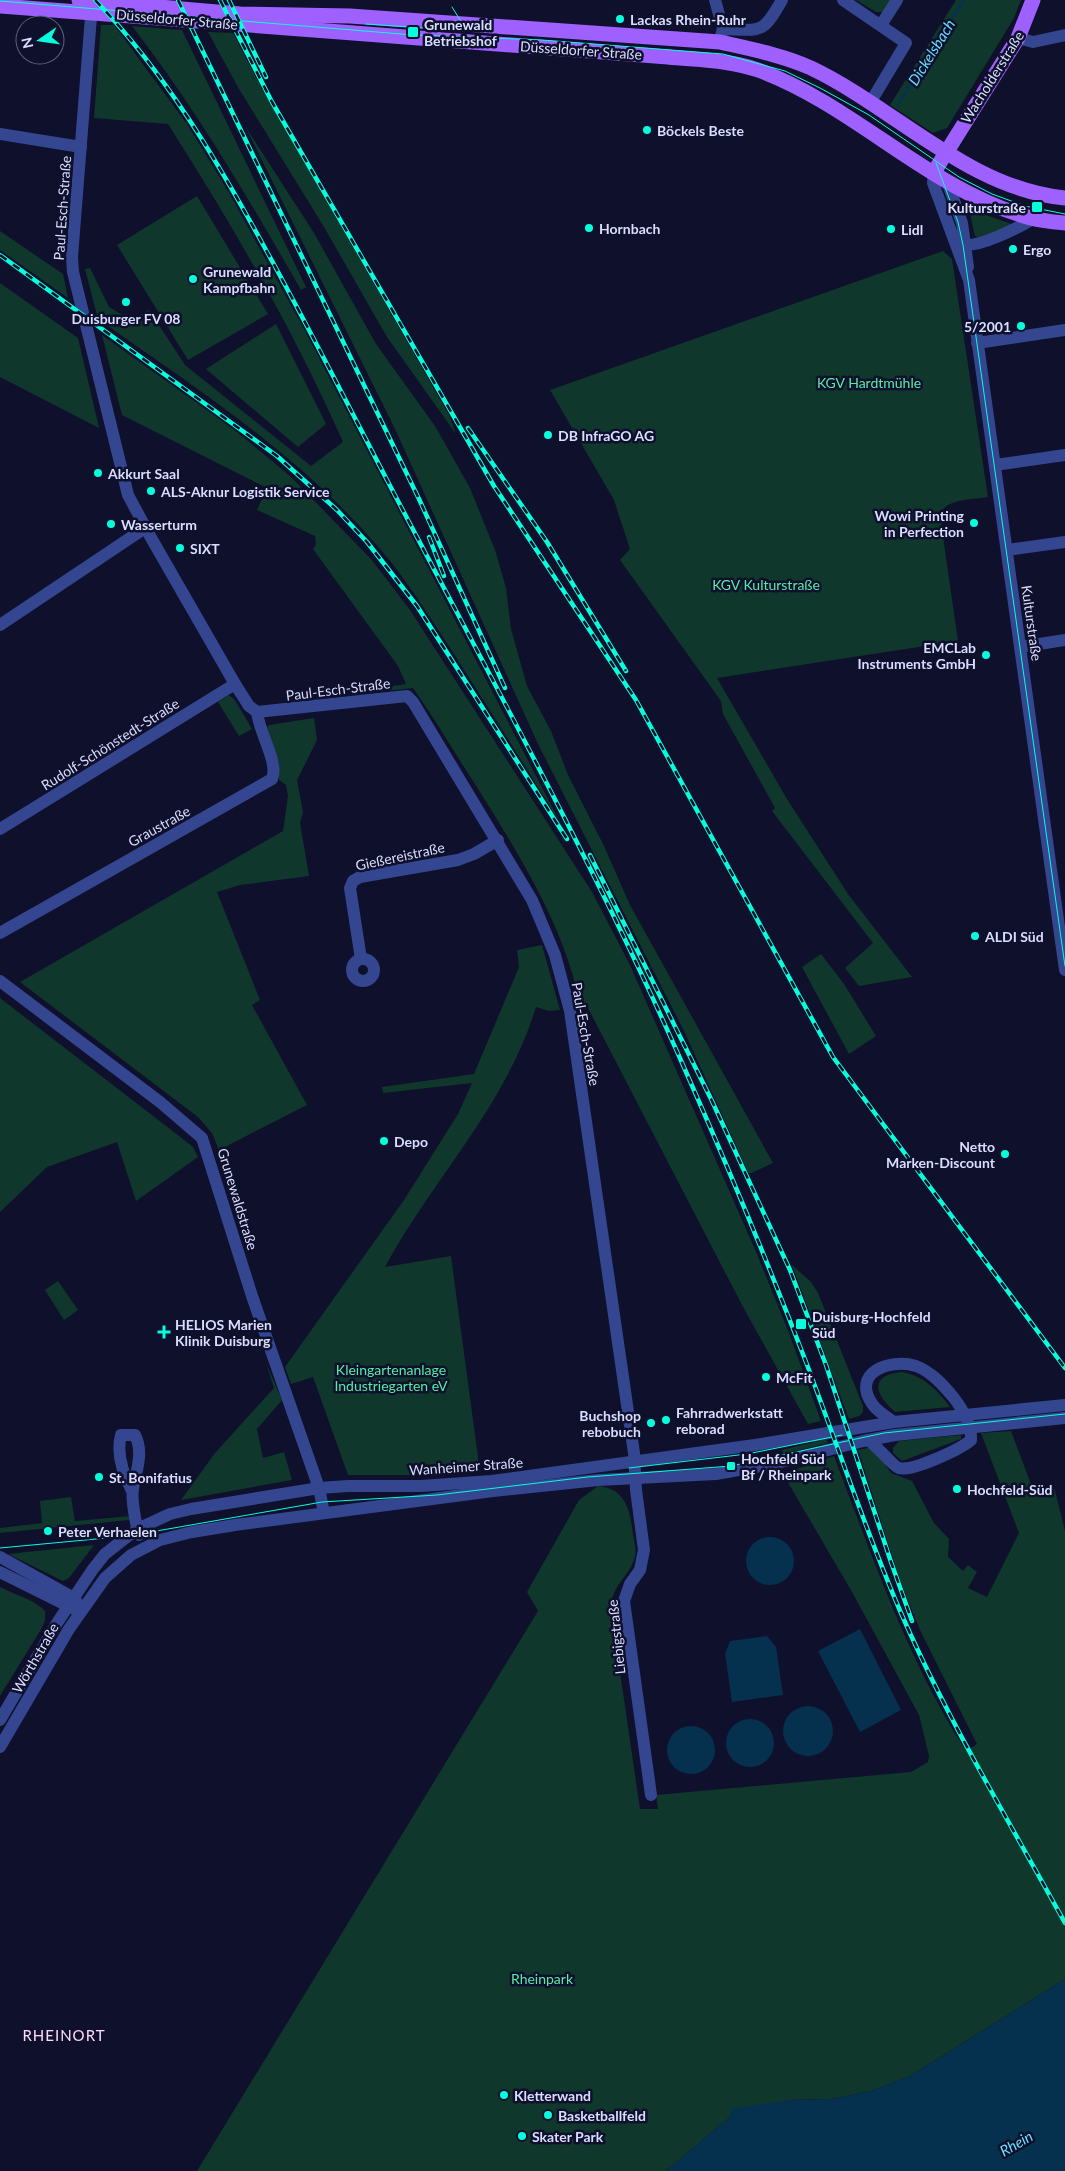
<svg xmlns="http://www.w3.org/2000/svg" width="1065" height="2171" font-family="Lato,sans-serif">
<style>
.green{fill:#10372c}
.water{fill:#05314e}
.lines{fill:none;stroke-linecap:round;stroke-linejoin:round}
.stream{stroke:#05314e;stroke-width:2.5}
.minor{stroke:#344690;stroke-width:12}
.major{stroke:#9e60ff;stroke-width:15}
.tram{stroke:#05ffdd;stroke-width:1}
.rail-casing{stroke:#05ffdd;stroke-width:4.5}
.rail{stroke:#0e102c;stroke-width:2.5;stroke-dasharray:8;stroke-linecap:butt}
.poi-dot{fill:#05ffdd;stroke:#0e102c;stroke-width:2}
.labels{text-anchor:middle;dominant-baseline:central;stroke-width:5;stroke-linejoin:round;paint-order:stroke}
.street-label{font-size:14px;fill:#d9ddff;stroke:#0e102c}
.poi-label{font-size:14px;font-weight:bold;fill:#d9ddff;stroke:#0e102c;text-anchor:start}
.park-label{font-size:14px;fill:#57eda4;stroke:#0e102c}
.water-label{font-size:15px;font-style:italic;fill:#67dcff;stroke:#0e102c}
.neighbourhood-label{font-size:15px;letter-spacing:1px;fill:#ffdbfa;stroke:#0e102c}
</style>
<rect width="100%" height="100%" fill="#0e102c"/>
<g class="green">
<path d="M 856,0 L 891,0 L 883,12 L 876,12 Z"/>
<path d="M 956,0 L 1021,0 L 1014,18 L 947,128 L 933,133 L 890,105 Z"/>
<path d="M 101,25 L 114,25 L 187,124 L 228,191 L 304,329 L 562,826 C 526,767 489,709 452,651 C 429,616 407,580 380,549 C 300,455 197,389 98,319 L 85,269 L 90,268 L 109,307 L 131,320 L 149,310 L 185,365 L 311,466 L 343,442 C 294,331 233,226 168,124 L 94,118 Z"/>
<path d="M 132,26 L 182,30 L 306,287 L 301,290 C 249,199 196,109 132,26 Z"/>
<path d="M 208,32 L 233,33 L 255,76 L 449,415 L 456,434 L 387,337 L 324,227 L 239,89 Z"/>
<path d="M 245,126 L 314,233 L 376,344 L 435,426 L 470,488 L 495,550 L 506,588 L 511,629 L 527,686 L 551,731 L 568,775 L 604,846 L 630,905 L 773,1163 L 749,1174 L 684,1031 L 538,744 L 395,429 Z"/>
<path d="M 197,196 L 268,314 L 188,360 L 117,245 Z"/>
<path d="M 972,210 L 1014,225 L 978,238 L 975,236 L 970,214 Z"/>
<path d="M 0,231 L 63,274 L 68,298 L 0,250 Z"/>
<path d="M 943,251 L 952,259 L 988,497 C 972,500 944,498 940,516 L 958,641 L 717,678 L 787,799 L 848,894 L 912,977 L 859,986 L 845,968 L 873,943 L 772,811 L 775,808 L 723,714 L 721,701 L 620,560 L 630,549 L 614,500 L 550,390 Z"/>
<path d="M 0,283 L 78,338 L 99,428 L 0,377 Z"/>
<path d="M 276,324 L 326,424 L 298,447 L 206,369 Z"/>
<path d="M 102,335 L 236,431 L 291,477 L 371,559 L 410,610 L 592,892 L 630,965 L 757,1254 L 789,1333 L 821,1421 L 808,1424 L 742,1305 L 587,1006 L 580,1007 C 567,929 516,850 475,784 C 454,752 435,719 413,688 L 368,693 L 367,690 L 406,684 L 398,666 L 313,549 L 316,545 L 315,536 L 257,510 L 267,488 L 122,415 Z"/>
<path d="M 229,695 L 235,700 L 252,729 L 239,736 L 218,702 Z"/>
<path d="M 314,718 L 317,740 L 297,780 L 303,812 L 300,823 L 309,876 L 240,885 L 217,892 L 260,1000 L 252,1005 L 307,1105 L 219,1150 L 212,1133 L 198,1117 L 20,982 L 283,831 L 288,796 L 286,785 L 279,780 L 279,763 L 267,727 L 269,725 Z"/>
<path d="M 542,945 L 560,1010 L 549,1011 L 536,1007 C 506,1106 433,1178 385,1267 L 451,1256 L 480,1472 L 445,1475 L 348,1475 L 313,1377 L 291,1384 L 285,1367 L 404,1200 L 458,1114 L 472,1083 L 383,1093 L 382,1087 L 474,1074 L 519,967 L 517,950 Z"/>
<path d="M 821,954 L 844,984 L 876,1036 L 849,1054 L 802,967 Z"/>
<path d="M 0,998 L 170,1129 L 193,1147 L 198,1157 L 136,1201 L 117,1142 L 47,1167 L 0,1212 Z"/>
<path d="M 792,1265 L 811,1282 L 818,1293 L 863,1406 L 863,1412 L 859,1416 L 849,1419 Z"/>
<path d="M 58,1281 L 78,1310 L 64,1320 L 45,1290 Z"/>
<path d="M 266,1363 L 282,1400 L 257,1429 L 263,1458 L 284,1452 L 292,1480 L 181,1500 L 215,1453 L 274,1388 Z"/>
<path d="M 902,1372 C 924,1376 937,1390 950,1407 L 895,1412 C 874,1394 869,1375 902,1372 Z"/>
<path d="M 1011,1431 L 1035,1495 L 1054,1487 L 1065,1531 L 1065,1979 L 910,2076 L 871,2091 L 832,2099 L 789,2100 L 733,2112 L 731,2116 L 666,2171 L 197,2171 L 538,1611 L 527,1592 L 579,1500 L 598,1486 C 626,1488 630,1511 633,1534 C 634,1542 637,1549 635,1557 C 629,1578 611,1584 611,1610 L 640,1809 L 658,1809 L 656,1795 L 911,1772 L 928,1762 L 929,1756 L 919,1715 L 852,1592 L 783,1474 L 834,1456 C 872,1556 908,1661 966,1751 L 977,1744 L 920,1630 L 901,1583 L 858,1450 L 873,1447 L 891,1473 L 912,1481 L 934,1523 L 949,1539 L 948,1557 L 963,1571 L 968,1565 L 977,1572 L 968,1588 L 987,1597 L 1019,1533 L 981,1433 Z"/>
<path d="M 961,1435 L 961,1439 L 902,1461 L 893,1453 L 893,1448 L 899,1441 Z"/>
<path d="M 826,1439 L 828,1443 L 783,1454 L 782,1450 Z"/>
<path d="M 71,1497 L 75,1521 L 131,1516 L 129,1520 L 0,1533 L 0,1528 L 42,1523 L 40,1501 Z"/>
<path d="M 94,1545 L 69,1578 L 63,1581 L 8,1554 Z"/>
<path d="M 0,1587 C 15,1595 34,1599 45,1611 L 45,1621 L 40,1631 L 0,1696 Z"/>
</g>
<g class="water">
<circle cx="770" cy="1561" r="24"/>
<path d="M 860,1629 L 901,1710 L 860,1732 L 818,1651 Z"/>
<path d="M 767,1636 L 776,1647 L 783,1695 L 732,1702 L 725,1654 L 730,1641 Z"/>
<circle cx="808" cy="1731" r="25"/>
<circle cx="750" cy="1743" r="24"/>
<circle cx="691" cy="1750" r="24"/>
<path d="M 1065,1979 L 1065,2171 L 666,2171 L 731,2116 L 733,2112 L 730,2109 L 789,2100 L 832,2099 L 871,2091 L 910,2076 Z"/>
</g>
<g class="lines">
<path class="stream" d="M 898,105 L 964,0"/>
<g class="minor">
<path d="M 715,0 L 723,29 L 721,36"/>
<path d="M 843,0 L 906,43 L 870,103"/>
<path d="M 92,4 L 72,257 L 73,272 L 128,495 L 150,536 L 235,684 L 249,706 L 257,712 L 407,696 L 413,702 L 532,900 L 555,955 L 570,1011 L 634,1453 L 636,1490 L 644,1550 L 640,1570 L 630,1584 L 624,1601 L 651,1795"/>
<path d="M 881,25 L 897,0"/>
<path d="M 723,29 C 762,30 762,35 782,0"/>
<path d="M 1018,38 L 1033,42 L 1065,35"/>
<path d="M 0,134 L 81,147"/>
<path d="M 934,172 L 933,183 L 969,280 L 1065,970"/>
<path d="M 947,181 L 962,223 L 968,267"/>
<path d="M 961,244 C 975,250 1020,227 1033,219"/>
<path d="M 977,343 L 1065,330"/>
<path d="M 995,465 L 1065,455"/>
<path d="M 1007,550 L 1065,542"/>
<path d="M 0,625 L 145,528"/>
<path d="M 1020,647 L 1065,640"/>
<path d="M 0,829 L 235,684"/>
<path d="M 0,933 L 272,779 C 279,762 259,733 257,712"/>
<circle cx="363" cy="970" r="11"/>
<path d="M 361,959 L 350,888 L 353,881 L 360,877 L 458,860 L 474,854 L 498,840"/>
<path d="M 0,981 L 160,1102 L 202,1138 L 252,1296 L 319,1488 L 324,1513"/>
<path d="M 868,1440 C 877,1446 894,1467 899,1468 C 912,1472 961,1449 971,1440 C 972,1425 963,1410 954,1398 C 944,1386 932,1372 916,1366 C 889,1358 850,1373 873,1405 C 878,1412 887,1417 894,1422"/>
<path d="M 132,1491 C 123,1474 116,1454 121,1435 L 135,1435 C 144,1452 136,1472 133,1489 C 131,1499 136,1525 139,1535"/>
<path d="M 0,1557 L 74,1598 L 78,1604"/>
<path d="M 0,1572 L 74,1609"/>
<path d="M 0,1720 L 57,1623 L 93,1569 L 105,1554 L 128,1536 L 144,1526 L 170,1514 L 191,1509 L 319,1488 L 348,1486 L 421,1486 L 492,1481 L 755,1445 L 894,1422 L 1065,1405"/>
<path d="M 0,1747 L 69,1629 L 105,1578 L 131,1555 L 160,1540 L 192,1532 L 235,1525 L 493,1491 L 598,1480 L 716,1474 L 777,1463 L 863,1441 L 895,1435 L 1065,1418"/>
</g>
<g class="major">
<path d="M 79,0 L 240,14 L 350,16 L 720,42 C 750,49 782,55 811,68 C 895,108 969,189 1065,198"/>
<path d="M 0,6 L 668,57 C 697,60 730,60 758,70 C 856,106 930,191 1031,218 C 1042,221 1054,222 1065,223"/>
<path d="M 934,172 L 1018,38 L 1033,0"/>
</g>
<g class="tram">
<path d="M 0,1 L 413,35 L 542,40 L 723,54 L 785,71 L 820,88 L 869,115 L 959,177 L 992,194 L 1025,206 L 1065,214"/>
<path d="M 452,7 L 462,23 L 481,32"/>
<path d="M 366,24 L 453,30"/>
<path d="M 936,163 L 958,222 L 963,245 L 1065,966"/>
<path d="M 629,1468 L 747,1454 L 842,1435"/>
<path d="M 0,1548 L 128,1536 L 322,1502 L 437,1495 L 588,1477 L 731,1466 L 884,1433 L 1065,1414"/>
</g>
<g class="rail-casing">
<g id="rail">
<path d="M 95,0 C 165,72 218,162 266,250 C 308,326 347,403 387,480 C 491,679 601,876 690,1081 C 731,1174 770,1268 806,1362 C 837,1444 864,1526 898,1606 C 945,1716 1008,1819 1065,1923"/>
<path d="M 178,0 L 419,499 L 505,688"/>
<path d="M 220,0 L 272,102 L 494,486 L 636,700 L 833,1057 L 1065,1368"/>
<path d="M 229,0 L 266,77"/>
<path d="M 0,255 L 277,456 L 337,510 L 367,542 L 417,606 L 567,839"/>
<path d="M 468,428 L 547,542 L 626,671"/>
<path d="M 429,537 L 444,576"/>
<path d="M 590,855 L 712,1101 L 790,1270 L 826,1365 L 891,1562 L 912,1621"/>
</g>
</g>
<use href="#rail" class="rail"/>
</g>
<g class="poi-dot">
<circle cx="620" cy="19" r="5"/>
<rect x="407" y="26" width="12" height="12" rx="2.5"/>
<circle cx="647" cy="130" r="5"/>
<rect x="1031" y="201" width="12" height="12" rx="2.5"/>
<circle cx="589" cy="228" r="5"/>
<circle cx="891" cy="229" r="5"/>
<circle cx="1013" cy="249" r="5"/>
<circle cx="193" cy="279" r="5"/>
<circle cx="126" cy="302" r="5"/>
<circle cx="1021" cy="326" r="5"/>
<circle cx="548" cy="435" r="5"/>
<circle cx="98" cy="473" r="5"/>
<circle cx="151" cy="491" r="5"/>
<circle cx="974" cy="523" r="5"/>
<circle cx="111" cy="524" r="5"/>
<circle cx="180" cy="548" r="5"/>
<circle cx="986" cy="655" r="5"/>
<circle cx="975" cy="936" r="5"/>
<circle cx="384" cy="1141" r="5"/>
<circle cx="1005" cy="1154" r="5"/>
<rect x="795" y="1318" width="12" height="12" rx="2.5"/>
<path d="M161.5 1324.5h5v5h5v5h-5v5h-5v-5h-5v-5h5z"/>
<circle cx="766" cy="1377" r="5"/>
<circle cx="666" cy="1420" r="5"/>
<circle cx="651" cy="1423" r="5"/>
<rect x="726" y="1461" width="10" height="10" rx="2.5"/>
<circle cx="99" cy="1477" r="5"/>
<circle cx="957" cy="1489" r="5"/>
<circle cx="48" cy="1531" r="5"/>
<circle cx="504" cy="2095" r="5"/>
<circle cx="548" cy="2115" r="5"/>
<circle cx="522" cy="2136" r="5"/>
</g>
<g class="labels">
<g class="street-label">
<text transform="translate(177 19) rotate(5)">Düsseldorfer Straße</text>
<text transform="translate(581 50) rotate(4)">Düsseldorfer Straße</text>
<text transform="translate(992 77) rotate(-58)">Wacholderstraße</text>
<text transform="translate(62 208) rotate(-86)">Paul-Esch-Straße</text>
<text transform="translate(1032 623) rotate(82)">Kulturstraße</text>
<text transform="translate(338 689) rotate(-7)">Paul-Esch-Straße</text>
<text transform="translate(110 744) rotate(-32)">Rudolf-Schönstedt-Straße</text>
<text transform="translate(159 826) rotate(-29)">Graustraße</text>
<text transform="translate(400 856) rotate(-12)">Gießereistraße</text>
<text transform="translate(586 1034) rotate(80)">Paul-Esch-Straße</text>
<text transform="translate(238 1199) rotate(73)">Grunewaldstraße</text>
<text transform="translate(466 1466) rotate(-4)">Wanheimer Straße</text>
<text transform="translate(616 1637) rotate(-96)">Liebigstraße</text>
<text transform="translate(35 1658) rotate(-60)">Wörthstraße</text>
</g>
<g class="poi-label">
<text x="630" y="19">Lackas Rhein-Ruhr</text>
<text x="424" y="24">Grunewald<tspan x="424" dy="16">Betriebshof</tspan></text>
<text x="657" y="130">Böckels Beste</text>
<text x="1026" y="207" text-anchor="end">Kulturstraße</text>
<text x="599" y="228">Hornbach</text>
<text x="901" y="229">Lidl</text>
<text x="1023" y="249">Ergo</text>
<text x="203" y="271">Grunewald<tspan x="203" dy="16">Kampfbahn</tspan></text>
<text x="126" y="318" text-anchor="middle">Duisburger FV 08</text>
<text x="1011" y="326" text-anchor="end">5/2001</text>
<text x="558" y="435">DB InfraGO AG</text>
<text x="108" y="473">Akkurt Saal</text>
<text x="161" y="491">ALS-Aknur Logistik Service</text>
<text x="964" y="515" text-anchor="end">Wowi Printing<tspan x="964" dy="16">in Perfection</tspan></text>
<text x="121" y="524">Wasserturm</text>
<text x="190" y="548">SIXT</text>
<text x="976" y="647" text-anchor="end">EMCLab<tspan x="976" dy="16">Instruments GmbH</tspan></text>
<text x="985" y="936">ALDI Süd</text>
<text x="394" y="1141">Depo</text>
<text x="995" y="1146" text-anchor="end">Netto<tspan x="995" dy="16">Marken-Discount</tspan></text>
<text x="812" y="1316">Duisburg-Hochfeld<tspan x="812" dy="16">Süd</tspan></text>
<text x="175" y="1324">HELIOS Marien<tspan x="175" dy="16">Klinik Duisburg</tspan></text>
<text x="776" y="1377">McFit</text>
<text x="676" y="1412">Fahrradwerkstatt<tspan x="676" dy="16">reborad</tspan></text>
<text x="641" y="1415" text-anchor="end">Buchshop<tspan x="641" dy="16">rebobuch</tspan></text>
<text x="741" y="1458">Hochfeld Süd<tspan x="741" dy="16">Bf / Rheinpark</tspan></text>
<text x="109" y="1477">St. Bonifatius</text>
<text x="967" y="1489">Hochfeld-Süd</text>
<text x="58" y="1531">Peter Verhaelen</text>
<text x="514" y="2095">Kletterwand</text>
<text x="558" y="2115">Basketballfeld</text>
<text x="532" y="2136">Skater Park</text>
</g>
<g class="park-label">
<text x="869" y="382">KGV Hardtmühle</text>
<text x="766" y="584">KGV Kulturstraße</text>
<text x="391" y="1369">Kleingartenanlage<tspan x="391" dy="16">Industriegarten eV</tspan></text>
<text x="542" y="1978">Rheinpark</text>
</g>
<g class="water-label">
<text transform="translate(931 52) rotate(-58)">Dickelsbach</text>
<text transform="translate(1016 2143) rotate(-30)">Rhein</text>
</g>
<g class="neighbourhood-label">
<text x="64" y="2035">RHEINORT</text>
</g>
</g>
<g transform="translate(40 40) rotate(257)"><circle r="24" fill="#0e102c" stroke="#5f6280"/>
<path d="M0-4L9 19L0 12L-9 19Z" fill="#05ffdd"/>
<text y="-8" font-size="14" font-weight="bold" text-anchor="middle" fill="#d9ddff">N</text>
</g>
</svg>
